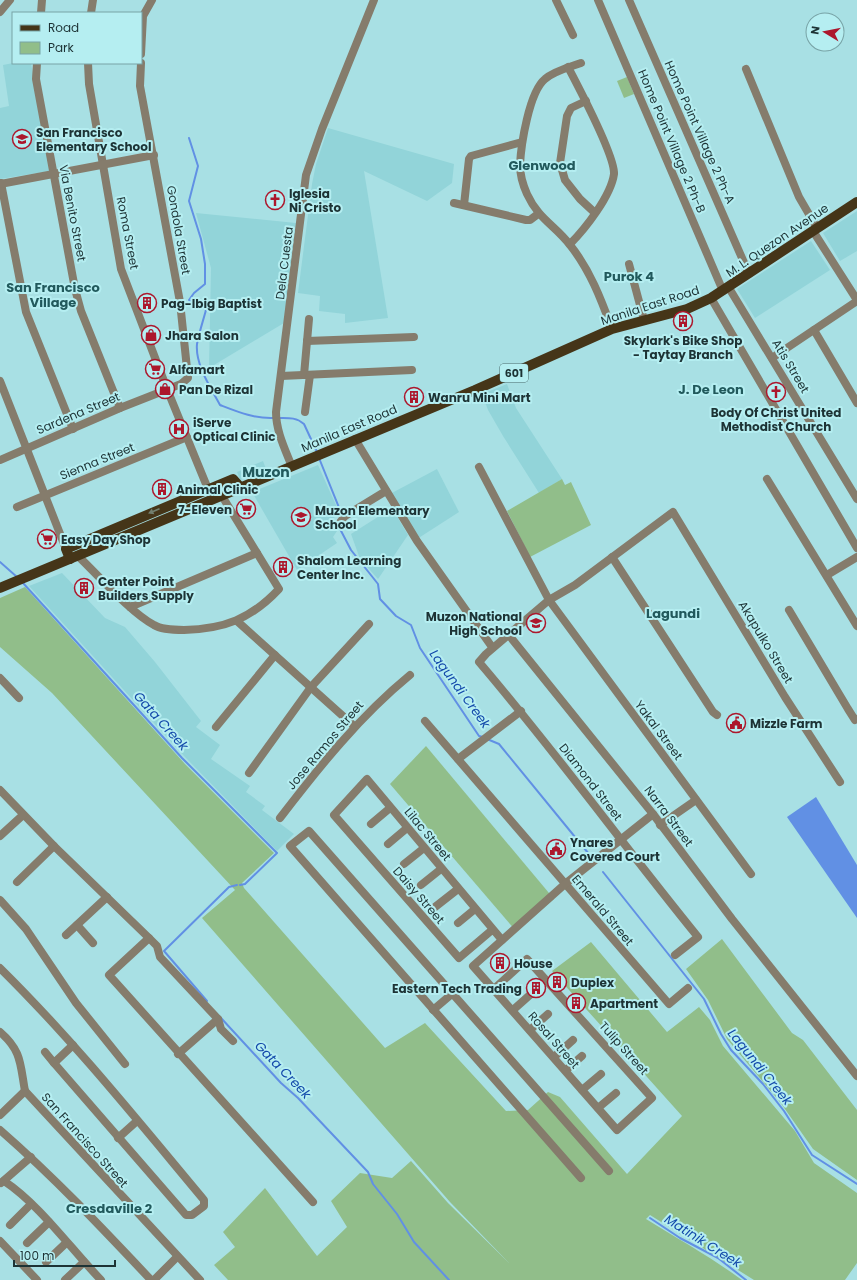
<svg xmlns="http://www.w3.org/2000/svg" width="857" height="1280" font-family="Poppins,sans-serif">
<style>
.built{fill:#92d4d9}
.green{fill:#91be8a}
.water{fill:#6190e4}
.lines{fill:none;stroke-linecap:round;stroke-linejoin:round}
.stream{stroke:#6190e4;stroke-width:2}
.minor{stroke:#857c6c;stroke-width:8}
.major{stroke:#453518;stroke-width:10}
.oneway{fill:#727f6f}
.labels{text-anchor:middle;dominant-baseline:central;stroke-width:4;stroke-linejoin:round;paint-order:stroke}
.shield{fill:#b5eef1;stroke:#4b6b6d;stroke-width:1}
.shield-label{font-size:11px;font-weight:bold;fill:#1d3335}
.poi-label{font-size:12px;font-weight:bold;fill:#1d3335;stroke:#b5eef1;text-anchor:start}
.street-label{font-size:12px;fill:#1d3335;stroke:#b5eef1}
.neighbourhood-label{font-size:13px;font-weight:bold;fill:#21595c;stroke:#b5eef1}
.water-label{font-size:13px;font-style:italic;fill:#1349aa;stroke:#b5eef1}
.quarter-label{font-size:14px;font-weight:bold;fill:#21595c;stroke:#b5eef1}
</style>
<rect width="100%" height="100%" fill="#a8e0e4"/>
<g class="built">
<path d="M 13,63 L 31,63 L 50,171 L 0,179 L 0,108 L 9,106 L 3,65 Z"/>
<path d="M 328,128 L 454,164 L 452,183 L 427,201 L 364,171 L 388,318 L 345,323 L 345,314 L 319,311 L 320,296 L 298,293 L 312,184 L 316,164 Z"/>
<path d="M 857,211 L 857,251 L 840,261 L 823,233 Z"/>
<path d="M 196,213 L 296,223 L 284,323 L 209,368 L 211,268 Z"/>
<path d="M 811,241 L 830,270 L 755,318 L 737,289 Z"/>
<path d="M 507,384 L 516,408 L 562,479 L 539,493 L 503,436 L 488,410 L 482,394 Z"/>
<path d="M 263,461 L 266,469 L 240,480 L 237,472 Z"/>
<path d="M 318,465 L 340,514 L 332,519 L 337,531 L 333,537 L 337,543 L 297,570 L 252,492 Z"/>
<path d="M 437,469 L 459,512 L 417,539 L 390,494 Z"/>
<path d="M 392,508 L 408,535 L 378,579 L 360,559 L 351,534 Z"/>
<path d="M 62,573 L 105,618 L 125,627 L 155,662 L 201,721 L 196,727 L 220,745 L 211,759 L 250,786 L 246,792 L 265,806 L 262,810 L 294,834 L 277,851 L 184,756 L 29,586 Z"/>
</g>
<g class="green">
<path d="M 627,77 L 634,94 L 624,98 L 617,81 Z"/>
<path d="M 562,479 L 565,485 L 571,482 L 591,525 L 530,557 L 507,511 Z"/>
<path d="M 25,587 L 185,764 L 274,853 L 242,883 L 244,888 L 385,1048 L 425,1023 L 506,1111 L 528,1110 L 548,1092 L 560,1097 L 627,1174 L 682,1116 L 552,971 L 591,942 L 667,1032 L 699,1007 L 710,1020 L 723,1046 L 795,1131 L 814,1163 L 857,1193 L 857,1263 L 845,1280 L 754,1280 L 650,1215 L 646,1219 C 678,1239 711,1257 742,1280 L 228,1280 L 214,1265 L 235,1247 L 223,1232 L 265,1188 L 317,1256 L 347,1227 L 331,1201 L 360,1173 L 392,1178 L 411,1161 L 448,1203 L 510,1264 L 450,1202 L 202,918 L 235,890 L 52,693 L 0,647 L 0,598 Z"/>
<path d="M 426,746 L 554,899 L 516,931 L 390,784 Z"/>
<path d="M 722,939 L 792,1033 L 803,1040 L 857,1110 L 857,1180 L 813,1149 L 780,1102 L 727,1039 L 708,1000 L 686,969 Z"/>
</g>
<path class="water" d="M 816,797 L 857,865 L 857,918 L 787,817 Z"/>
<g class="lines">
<g class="stream">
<path d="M 189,138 L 198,166 L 189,201 L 201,239 L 205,264 L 205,284 L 194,293 L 189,300 L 206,310 C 203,321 199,333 197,344 C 195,365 211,388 220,405 C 238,412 255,419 274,418"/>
<path d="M 278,418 C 288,418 296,417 304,424 L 317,452"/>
<path d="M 319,458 L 342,515"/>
<path d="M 339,527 L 351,550 L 378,584 L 380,599 L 396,616 L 411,625 L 420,648 L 479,736 L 483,737"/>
<path d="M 0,562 L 17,577"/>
<path d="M 23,583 L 182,758 L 277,853 L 245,884 L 240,885"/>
<path d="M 487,739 L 499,744 L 593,859"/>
<path d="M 603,872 L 704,999 L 721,1034 L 731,1050 L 763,1084 L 784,1111 L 812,1155 L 857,1184"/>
<path d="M 207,1001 L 164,951 L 229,887 L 237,885"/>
<path d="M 221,1018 L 281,1083 L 298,1098 L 368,1172 L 373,1184 L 397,1214 L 414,1242 L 449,1280"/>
<path d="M 650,1218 L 680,1238 L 718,1258 L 746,1280"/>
</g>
<g class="minor">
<path d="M 556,0 L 573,35"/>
<path d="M 598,0 L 723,291"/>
<path d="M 629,0 L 749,274"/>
<path d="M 0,12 L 10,0"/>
<path d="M 41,13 L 42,0"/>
<path d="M 91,13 L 93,0"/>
<path d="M 141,54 L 143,16 L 152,0"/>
<path d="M 37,63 L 36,79 L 75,289 L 81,311 L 120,408"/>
<path d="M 88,63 L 89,84 L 121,269 L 167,389 L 208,489"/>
<path d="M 581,63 C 570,67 554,71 545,79 C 529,92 521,145 520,165 C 520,175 523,185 527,194 C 539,220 555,225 570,245 C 590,270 601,299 612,329"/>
<path d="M 568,67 C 578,86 615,157 614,174 C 611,196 585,229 570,244"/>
<path d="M 746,69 L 799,197 L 817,228"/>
<path d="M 586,101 L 571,108 L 567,116 L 560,163 L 565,180 L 580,199 L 594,212"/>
<path d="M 1,183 L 26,312 L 73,429"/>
<path d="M 0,184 L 154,155"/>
<path d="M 454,203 L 526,220 L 530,220 L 538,214"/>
<path d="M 464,205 L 469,159 L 471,156 L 522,142"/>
<path d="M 813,231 L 857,300"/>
<path d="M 629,264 L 644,320"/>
<path d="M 729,288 L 857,499"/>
<path d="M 711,298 L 857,548"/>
<path d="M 814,330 L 857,403"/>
<path d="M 307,341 L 414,337"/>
<path d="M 772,358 L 857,301"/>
<path d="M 304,375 L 309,319"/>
<path d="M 281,376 L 412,370"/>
<path d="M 0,381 L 66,549"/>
<path d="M 305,412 L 310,375"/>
<path d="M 355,439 L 417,541 L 492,647"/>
<path d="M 0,460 L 120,408 L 181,384 L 188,378 L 180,302 L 140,86 L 141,63"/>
<path d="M 292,467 C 285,449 276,431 276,412 L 306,175 L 322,129 L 374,0"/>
<path d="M 479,467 L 549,600 L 751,874"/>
<path d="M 767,479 L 857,626"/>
<path d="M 17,507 L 187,437"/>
<path d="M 338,525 L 345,516 L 386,491"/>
<path d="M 78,556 C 99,576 130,612 154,625 C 162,630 175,630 184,630 C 224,629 251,619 279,589 L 222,496"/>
<path d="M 612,557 L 713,712 L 717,715"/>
<path d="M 827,575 L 857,557"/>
<path d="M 130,607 L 257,553"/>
<path d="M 789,610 L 848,709 L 855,720 L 857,719"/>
<path d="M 237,621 L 354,726"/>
<path d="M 508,634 L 653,814 L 732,919 L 857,1076"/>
<path d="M 0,678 L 19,698"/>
<path d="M 425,721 L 669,1004 L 688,988"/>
<path d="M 216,727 L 275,655"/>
<path d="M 458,759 L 521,711"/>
<path d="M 249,773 L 311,687 L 369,624"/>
<path d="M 0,790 L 54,846 L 149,938 L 157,946 L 160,957 L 218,1019 L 221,1029 L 233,1041"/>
<path d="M 280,818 C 320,766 359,717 410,675"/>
<path d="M 371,824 L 390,808"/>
<path d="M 660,825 L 696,800"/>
<path d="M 0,836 L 23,815"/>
<path d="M 388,844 L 407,828"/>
<path d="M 404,864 L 424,848"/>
<path d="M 17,882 L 54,846"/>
<path d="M 421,885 L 441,869"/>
<path d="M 0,900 L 26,929 L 76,1003 L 125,1064"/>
<path d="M 435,907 L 458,889"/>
<path d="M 458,923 L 475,909"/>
<path d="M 77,925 L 93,943"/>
<path d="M 492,930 L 459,958 L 334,815 L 367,779 L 502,940"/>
<path d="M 66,935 L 107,897"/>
<path d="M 149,938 L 109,975 L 313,1202"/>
<path d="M 675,955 L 698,937 C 624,846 555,751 479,662 L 486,654 L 549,600 L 575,585 L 673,512 L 785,697 L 840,782"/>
<path d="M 0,968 C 73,1040 138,1121 204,1200 L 204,1206 L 192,1215 L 186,1215 L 54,1063"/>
<path d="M 494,989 L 527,959 L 652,1098 L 617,1130 L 473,966 L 565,884 L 653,814"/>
<path d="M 433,1010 L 453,993"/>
<path d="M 513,1010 L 531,994"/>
<path d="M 530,1030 L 548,1014"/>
<path d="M 0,1032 C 22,1051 20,1064 25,1091"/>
<path d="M 45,1052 L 54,1063 L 73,1045"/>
<path d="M 178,1054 L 218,1019"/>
<path d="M 554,1057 L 573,1040"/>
<path d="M 566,1070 L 582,1056"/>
<path d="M 582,1090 L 601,1074"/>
<path d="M 25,1091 L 200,1280"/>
<path d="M 598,1108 L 616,1093"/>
<path d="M 0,1115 L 25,1091"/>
<path d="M 0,1130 C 54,1177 102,1228 151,1280"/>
<path d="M 118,1138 L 137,1121"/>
<path d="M 581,1178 L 290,846 L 309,831 L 609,1171"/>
<path d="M 4,1181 C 39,1204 71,1249 101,1280"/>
<path d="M 1,1183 L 31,1157"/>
<path d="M 10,1225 L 31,1204"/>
<path d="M 0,1241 L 37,1280"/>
<path d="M 27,1243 L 49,1222"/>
<path d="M 46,1262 L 66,1243"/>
<path d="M 65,1280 L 84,1262"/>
<path d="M 154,1280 L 177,1257"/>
</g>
<g class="major">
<path d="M 70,559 L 66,549 L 233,479 L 241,488"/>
<path d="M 0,588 L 475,390 L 612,329 L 687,309 L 711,298 L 857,202"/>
</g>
</g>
<defs><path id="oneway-solid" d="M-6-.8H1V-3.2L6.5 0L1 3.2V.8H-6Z"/></defs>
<use class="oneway" href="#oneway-solid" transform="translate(154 511) rotate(157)"/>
<defs>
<g id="school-ring" transform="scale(1)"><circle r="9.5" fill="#b5eef1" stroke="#ac172c" stroke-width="1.5"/><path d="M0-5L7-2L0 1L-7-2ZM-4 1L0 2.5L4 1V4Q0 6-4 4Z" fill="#ac172c"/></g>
<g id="church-ring" transform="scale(1)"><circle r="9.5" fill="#b5eef1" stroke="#ac172c" stroke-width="1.5"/><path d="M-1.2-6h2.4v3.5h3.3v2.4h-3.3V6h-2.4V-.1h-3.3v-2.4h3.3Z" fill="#ac172c"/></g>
<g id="building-ring" transform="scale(1)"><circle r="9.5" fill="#b5eef1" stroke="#ac172c" stroke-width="1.5"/><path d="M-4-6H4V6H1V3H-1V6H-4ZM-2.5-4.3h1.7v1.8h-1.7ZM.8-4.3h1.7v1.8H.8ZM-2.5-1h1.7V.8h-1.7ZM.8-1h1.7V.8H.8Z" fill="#ac172c"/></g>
<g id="shop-ring" transform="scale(1)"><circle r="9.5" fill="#b5eef1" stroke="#ac172c" stroke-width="1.5"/><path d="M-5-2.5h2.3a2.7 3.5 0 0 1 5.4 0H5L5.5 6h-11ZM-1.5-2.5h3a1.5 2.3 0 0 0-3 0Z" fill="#ac172c"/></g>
<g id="supermarket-ring" transform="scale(1)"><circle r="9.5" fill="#b5eef1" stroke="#ac172c" stroke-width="1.5"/><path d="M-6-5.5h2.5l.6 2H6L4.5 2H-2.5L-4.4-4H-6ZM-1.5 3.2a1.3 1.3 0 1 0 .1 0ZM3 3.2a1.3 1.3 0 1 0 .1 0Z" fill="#ac172c"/></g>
<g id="hospital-ring" transform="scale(1)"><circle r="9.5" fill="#b5eef1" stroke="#ac172c" stroke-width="1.5"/><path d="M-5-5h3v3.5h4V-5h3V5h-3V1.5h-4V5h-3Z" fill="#ac172c"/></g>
<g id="civic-ring" transform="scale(1)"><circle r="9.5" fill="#b5eef1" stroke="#ac172c" stroke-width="1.5"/><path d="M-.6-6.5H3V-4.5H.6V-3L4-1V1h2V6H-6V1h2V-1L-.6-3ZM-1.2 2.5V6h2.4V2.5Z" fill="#ac172c"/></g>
</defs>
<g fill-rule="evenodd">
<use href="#school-ring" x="22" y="139"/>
<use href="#church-ring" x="275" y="200"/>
<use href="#building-ring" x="147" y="303"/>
<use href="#building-ring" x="683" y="321"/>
<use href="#shop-ring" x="151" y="335"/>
<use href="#supermarket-ring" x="155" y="369"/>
<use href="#shop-ring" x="165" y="389"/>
<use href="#church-ring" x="776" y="392"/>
<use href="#building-ring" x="414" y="397"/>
<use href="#hospital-ring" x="179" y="429"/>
<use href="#building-ring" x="162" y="489"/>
<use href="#supermarket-ring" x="246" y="509"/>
<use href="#school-ring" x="301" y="517"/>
<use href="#supermarket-ring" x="47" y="539"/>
<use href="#building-ring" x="283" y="567"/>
<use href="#building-ring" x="84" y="588"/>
<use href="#school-ring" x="536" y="623"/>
<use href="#civic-ring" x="736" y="723"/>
<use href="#civic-ring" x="556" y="849"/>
<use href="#building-ring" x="500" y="963"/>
<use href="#building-ring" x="557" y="982"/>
<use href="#building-ring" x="536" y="988"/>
<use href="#building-ring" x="576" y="1003"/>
</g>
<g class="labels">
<rect class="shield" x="500" y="364" width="28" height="18" rx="3"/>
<g class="shield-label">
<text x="514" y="373">601</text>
</g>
<g class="poi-label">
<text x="36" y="132">San Francisco<tspan x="36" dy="14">Elementary School</tspan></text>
<text x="289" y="193">Iglesia<tspan x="289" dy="14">Ni Cristo</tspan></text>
<text x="161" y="303">Pag-Ibig Baptist</text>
<text x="165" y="335">Jhara Salon</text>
<text x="683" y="340" text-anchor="middle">Skylark's Bike Shop<tspan x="683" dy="14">- Taytay Branch</tspan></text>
<text x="169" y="369">Alfamart</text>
<text x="179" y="389">Pan De Rizal</text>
<text x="428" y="397">Wanru Mini Mart</text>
<text x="776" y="412" text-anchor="middle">Body Of Christ United<tspan x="776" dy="14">Methodist Church</tspan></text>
<text x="193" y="422">iServe<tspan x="193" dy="14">Optical Clinic</tspan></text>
<text x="176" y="489">Animal Clinic</text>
<text x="232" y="509" text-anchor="end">7-Eleven</text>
<text x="315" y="510">Muzon Elementary<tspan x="315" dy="14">School</tspan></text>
<text x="61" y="539">Easy Day Shop</text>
<text x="297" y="560">Shalom Learning<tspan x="297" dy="14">Center Inc.</tspan></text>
<text x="98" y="581">Center Point<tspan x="98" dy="14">Builders Supply</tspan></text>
<text x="522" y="616" text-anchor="end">Muzon National<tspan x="522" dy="14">High School</tspan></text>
<text x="750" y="723">Mizzle Farm</text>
<text x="570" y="842">Ynares<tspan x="570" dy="14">Covered Court</tspan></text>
<text x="514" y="963">House</text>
<text x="571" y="982">Duplex</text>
<text x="522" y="988" text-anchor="end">Eastern Tech Trading</text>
<text x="590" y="1003">Apartment</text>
</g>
<g class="street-label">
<text transform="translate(700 132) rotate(66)">Home Point Village 2 Ph-A</text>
<text transform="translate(672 141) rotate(67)">Home Point Village 2 Ph-B</text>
<text transform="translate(73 213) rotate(79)">Via Benito Street</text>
<text transform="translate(179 230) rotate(80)">Gondola Street</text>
<text transform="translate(128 233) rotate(79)">Roma Street</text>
<text transform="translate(777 240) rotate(-34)">M. L. Quezon Avenue</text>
<text transform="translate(284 263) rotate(-83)">Dela Cuesta</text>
<text transform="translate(650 305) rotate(-18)">Manila East Road</text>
<text transform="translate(791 366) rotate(59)">Atis Street</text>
<text transform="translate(78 413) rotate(-23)">Sardena Street</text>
<text transform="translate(349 428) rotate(-23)">Manila East Road</text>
<text transform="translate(97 461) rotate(-22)">Sienna Street</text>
<text transform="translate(766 642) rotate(59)">Akapulko Street</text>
<text transform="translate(659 730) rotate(53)">Yakal Street</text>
<text transform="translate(325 745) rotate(-50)">Jose Ramos Street</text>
<text transform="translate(591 782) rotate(52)">Diamond Street</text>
<text transform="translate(669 816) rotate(53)">Narra Street</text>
<text transform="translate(428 834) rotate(50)">Lilac Street</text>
<text transform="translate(419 895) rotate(49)">Daisy Street</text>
<text transform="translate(603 910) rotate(50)">Emerald Street</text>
<text transform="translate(554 1040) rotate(49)">Rosal Street</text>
<text transform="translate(624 1048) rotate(48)">Tulip Street</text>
<text transform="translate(85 1140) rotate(48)">San Francisco Street</text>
</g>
<g class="neighbourhood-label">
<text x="542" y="165">Glenwood</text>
<text x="629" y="276">Purok 4</text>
<text x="53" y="287">San Francisco<tspan x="53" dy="15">Village</tspan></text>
<text x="711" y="389">J. De Leon</text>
<text x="673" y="613">Lagundi</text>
<text x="109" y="1208">Cresdaville 2</text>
</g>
<g class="water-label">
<text transform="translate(460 689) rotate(54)">Lagundi Creek</text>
<text transform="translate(161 721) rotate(48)">Gata Creek</text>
<text transform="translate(760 1067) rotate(51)">Lagundi Creek</text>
<text transform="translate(283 1070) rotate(46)">Gata Creek</text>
<text transform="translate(703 1241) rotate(32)">Matinik Creek</text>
</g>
<g class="quarter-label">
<text x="266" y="472">Muzon</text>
</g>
</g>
<rect x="12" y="12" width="130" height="52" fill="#b5eef1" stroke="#78a3a6"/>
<rect x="20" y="25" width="20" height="6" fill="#453518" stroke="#78a3a6"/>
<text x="48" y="32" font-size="12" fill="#1d3335">Road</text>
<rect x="20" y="42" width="20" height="12" fill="#91be8a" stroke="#78a3a6"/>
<text x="48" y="52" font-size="12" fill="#1d3335">Park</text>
<g transform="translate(825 32) rotate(280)"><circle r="19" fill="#b5eef1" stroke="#78a3a6"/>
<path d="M0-3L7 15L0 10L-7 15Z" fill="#ac172c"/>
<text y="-6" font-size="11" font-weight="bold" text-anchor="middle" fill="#1d3335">N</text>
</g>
<path d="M14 1260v6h101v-6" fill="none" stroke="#1d3335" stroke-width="2"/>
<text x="20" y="1260" font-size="12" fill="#1d3335" stroke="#b5eef1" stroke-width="3" paint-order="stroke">100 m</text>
</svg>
